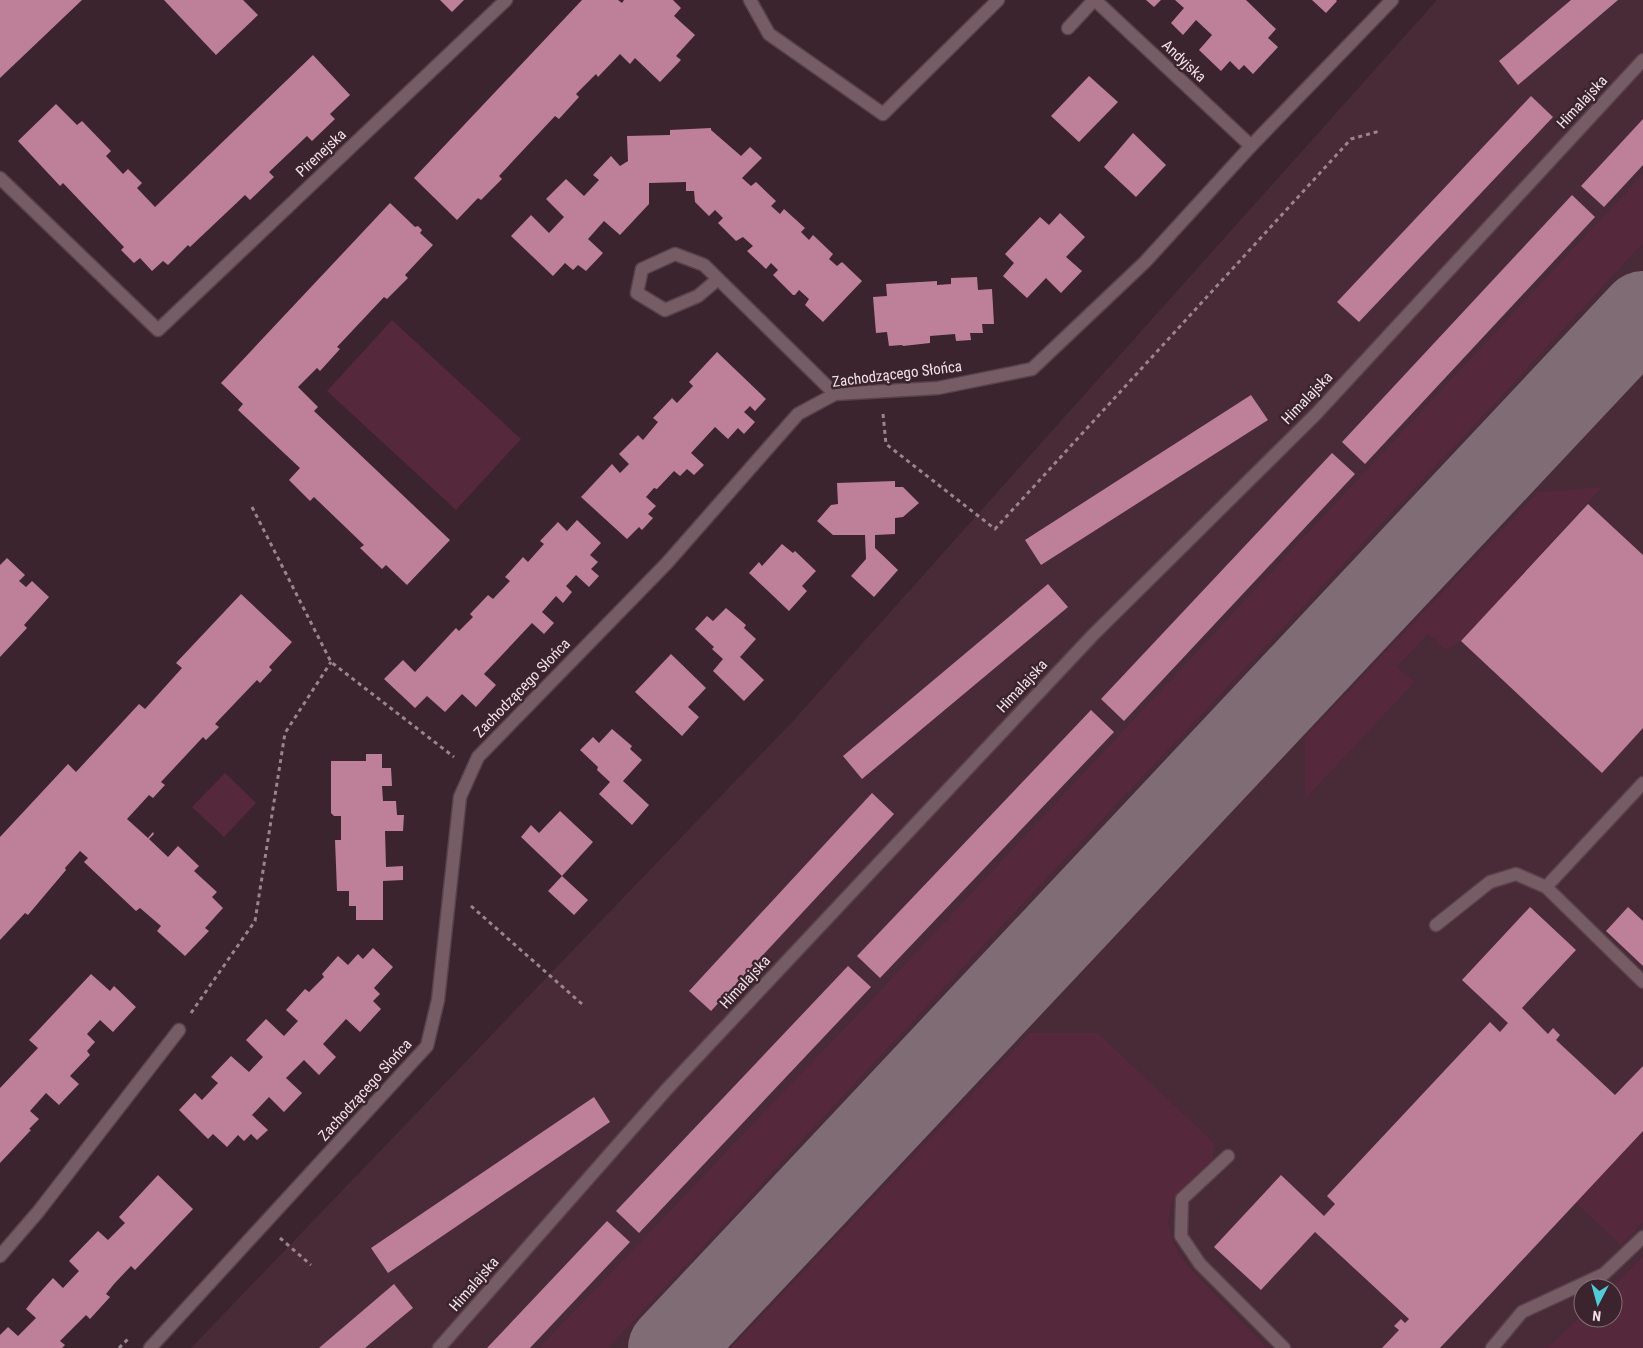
<svg xmlns="http://www.w3.org/2000/svg" width="1643" height="1348" font-family="'Roboto Condensed',sans-serif">
<style>
.built{fill:#482b37;fill-rule:evenodd}
.green{fill:#55283b}
.lines{fill:none;stroke-linecap:round;stroke-linejoin:round}
.taxiway{stroke:#806c74;stroke-width:84}
.building{fill:#bd8098}
.minor-casing{stroke:#58424b;stroke-width:15}
.path{stroke:#99868d;stroke-width:3;stroke-dasharray:4 4;stroke-linecap:butt}
.minor{stroke:#765c65;stroke-width:12}
.labels{text-anchor:middle;dominant-baseline:central;stroke-width:5;stroke-linejoin:round;paint-order:stroke}
.street-label{font-size:15px;fill:#f1e1e6;stroke:#3b242d}
</style>
<rect width="100%" height="100%" fill="#3b242d"/>
<path class="built" d="M 1437,0 L 1643,0 L 1643,1348 L 191,1348 L 793,721 ZM 1583,1288 L 1613,1288 L 1613,1318 L 1583,1318 Z"/>
<g class="green">
<path d="M 1643,174 L 1643,243 L 1506,391 L 994,934 L 608,1348 L 539,1348 L 881,990 Z"/>
<path d="M 392,320 L 521,439 L 456,510 L 327,391 Z"/>
<path d="M 1602,487 L 1461,641 L 1445,650 L 1428,634 L 1397,667 L 1415,682 L 1305,799 L 1305,737 L 1538,492 Z"/>
<path d="M 225,773 L 256,803 L 224,837 L 192,807 Z"/>
<path d="M 1030,1033 L 1098,1033 L 1214,1143 L 1213,1159 L 1173,1199 L 1168,1221 L 1173,1243 L 1188,1266 L 1267,1348 L 731,1348 Z"/>
<path d="M 1643,1131 L 1643,1222 L 1621,1245 L 1576,1203 Z"/>
<path d="M 1643,1257 L 1643,1348 L 1547,1348 L 1583,1314 L 1583,1318 L 1613,1318 L 1613,1288 L 1611,1288 Z"/>
</g>
<g class="lines">
<path class="taxiway" d="M 670,1348 L 1643,313"/>
</g>
<g class="building">
<path d="M 0,0 L 82,0 L 0,78 Z"/>
<path d="M 164,0 L 243,0 L 258,15 L 216,55 Z"/>
<path d="M 440,0 L 464,0 L 452,12 Z"/>
<path d="M 582,0 L 618,0 L 622,3 L 624,0 L 673,0 L 681,8 L 674,16 L 695,35 L 676,56 L 681,60 L 660,82 L 635,58 L 630,64 L 620,54 L 598,77 L 596,74 L 576,94 L 579,97 L 559,119 L 555,116 L 499,176 L 502,179 L 481,200 L 478,198 L 457,220 L 414,178 Z"/>
<path d="M 1146,0 L 1161,0 L 1154,7 Z"/>
<path d="M 1175,0 L 1246,0 L 1276,29 L 1268,38 L 1278,47 L 1253,74 L 1244,65 L 1239,70 L 1230,61 L 1221,71 L 1199,50 L 1212,35 L 1196,20 L 1183,35 L 1171,23 L 1184,8 Z"/>
<path d="M 1312,0 L 1336,0 L 1337,1 L 1326,13 Z"/>
<path d="M 1571,0 L 1618,0 L 1518,85 L 1499,61 Z"/>
<path d="M 313,55 L 350,95 L 330,114 L 335,119 L 312,141 L 307,136 L 269,172 L 274,177 L 250,200 L 245,195 L 190,247 L 188,245 L 168,265 L 163,261 L 152,271 L 140,258 L 134,263 L 121,250 L 124,247 L 63,183 L 60,186 L 18,141 L 56,104 L 77,125 L 82,121 L 111,151 L 106,156 L 123,174 L 128,169 L 142,183 L 137,188 L 155,207 Z"/>
<path d="M 1089,76 L 1118,102 L 1079,142 L 1051,116 Z"/>
<path d="M 1531,96 L 1553,117 L 1359,322 L 1337,302 Z"/>
<path d="M 1643,119 L 1643,165 L 1604,207 L 1581,186 Z"/>
<path d="M 711,128 L 711,130 L 741,156 L 750,147 L 762,158 L 742,178 L 751,186 L 756,182 L 776,201 L 771,206 L 780,214 L 784,209 L 805,228 L 801,232 L 809,240 L 813,235 L 833,254 L 829,259 L 837,266 L 842,262 L 862,281 L 823,322 L 805,305 L 809,299 L 799,290 L 795,295 L 793,295 L 773,275 L 778,270 L 771,263 L 766,269 L 747,251 L 753,246 L 743,237 L 736,241 L 718,223 L 723,218 L 715,210 L 709,216 L 695,202 L 694,191 L 686,191 L 686,182 L 649,183 L 649,204 L 620,235 L 604,221 L 588,239 L 603,253 L 586,271 L 578,265 L 573,270 L 565,263 L 553,276 L 511,236 L 531,215 L 549,233 L 564,217 L 546,199 L 566,179 L 584,196 L 599,180 L 593,175 L 611,156 L 620,166 L 628,161 L 627,136 L 670,135 L 670,130 Z"/>
<path d="M 1133,133 L 1166,165 L 1136,197 L 1104,167 Z"/>
<path d="M 1572,195 L 1595,217 L 1365,464 L 1342,442 Z"/>
<path d="M 390,203 L 415,227 L 418,226 L 422,230 L 420,233 L 433,245 L 405,275 L 408,278 L 387,299 L 384,297 L 337,347 L 340,349 L 320,371 L 317,368 L 298,387 L 318,407 L 314,411 L 450,540 L 407,585 L 386,565 L 382,569 L 360,548 L 364,545 L 314,497 L 310,501 L 289,480 L 300,468 L 238,410 L 243,404 L 221,383 Z"/>
<path d="M 1060,213 L 1085,237 L 1066,257 L 1082,271 L 1061,293 L 1046,278 L 1027,298 L 1003,276 L 1014,263 L 1005,254 L 1040,217 L 1049,225 Z"/>
<path d="M 977,277 L 978,290 L 992,289 L 994,324 L 982,324 L 983,333 L 970,333 L 971,340 L 956,341 L 955,334 L 930,336 L 930,343 L 903,346 L 902,345 L 889,346 L 887,332 L 876,333 L 873,297 L 887,296 L 886,284 L 937,281 L 937,285 L 951,284 L 951,278 Z"/>
<path d="M 717,352 L 766,399 L 755,411 L 750,406 L 744,412 L 755,422 L 744,434 L 738,428 L 728,439 L 715,427 L 691,453 L 704,465 L 694,475 L 687,469 L 680,476 L 674,471 L 657,489 L 654,488 L 646,497 L 656,506 L 648,514 L 653,518 L 642,530 L 639,527 L 627,539 L 581,497 L 612,464 L 620,473 L 629,464 L 619,454 L 638,435 L 643,440 L 658,422 L 653,418 L 672,398 L 677,403 L 693,386 L 689,382 Z"/>
<path d="M 1251,395 L 1268,420 L 1041,565 L 1025,540 Z"/>
<path d="M 1332,453 L 1355,474 L 1124,721 L 1101,699 Z"/>
<path d="M 895,481 L 895,487 L 903,487 L 919,503 L 903,517 L 895,518 L 895,534 L 875,535 L 875,548 L 898,570 L 874,597 L 851,576 L 866,559 L 865,535 L 833,535 L 817,521 L 831,505 L 838,504 L 837,483 Z"/>
<path d="M 1588,504 L 1643,555 L 1643,728 L 1602,773 L 1461,641 Z"/>
<path d="M 577,520 L 601,543 L 590,555 L 598,562 L 591,569 L 599,576 L 589,587 L 576,575 L 566,586 L 572,592 L 563,603 L 556,596 L 542,612 L 554,623 L 544,634 L 532,623 L 484,674 L 496,685 L 476,707 L 462,694 L 445,712 L 427,696 L 415,708 L 384,679 L 403,660 L 415,672 L 456,628 L 459,631 L 473,617 L 470,614 L 488,595 L 493,599 L 510,581 L 505,577 L 523,557 L 528,562 L 544,544 L 540,541 L 558,522 L 567,531 Z"/>
<path d="M 782,544 L 793,553 L 795,551 L 816,571 L 802,586 L 807,591 L 789,611 L 749,573 L 759,562 L 762,566 Z"/>
<path d="M 7,558 L 25,575 L 19,581 L 26,587 L 32,581 L 49,597 L 24,625 L 27,628 L 0,657 L 0,565 Z"/>
<path d="M 1048,584 L 1068,607 L 862,779 L 843,756 Z"/>
<path d="M 241,594 L 292,642 L 269,667 L 272,670 L 260,683 L 257,680 L 215,724 L 219,727 L 206,740 L 203,737 L 161,782 L 165,785 L 153,798 L 149,795 L 127,819 L 148,838 L 153,832 L 154,834 L 149,839 L 168,857 L 178,846 L 199,866 L 194,871 L 217,892 L 212,897 L 223,908 L 205,928 L 209,931 L 185,956 L 157,931 L 161,926 L 140,908 L 136,911 L 84,862 L 88,858 L 80,851 L 65,868 L 66,870 L 28,915 L 25,913 L 0,940 L 0,837 L 68,764 L 76,772 L 139,704 L 145,709 L 182,668 L 176,663 Z"/>
<path d="M 726,608 L 746,625 L 744,628 L 756,639 L 740,657 L 764,680 L 744,701 L 713,671 L 723,659 L 712,649 L 714,647 L 695,629 L 707,616 L 713,621 Z"/>
<path d="M 671,654 L 706,688 L 688,707 L 699,717 L 682,736 L 635,692 Z"/>
<path d="M 1091,710 L 1114,732 L 880,978 L 857,956 Z"/>
<path d="M 612,729 L 632,746 L 630,749 L 642,760 L 623,781 L 649,805 L 632,825 L 599,794 L 610,782 L 597,770 L 598,767 L 580,750 L 593,737 L 599,743 Z"/>
<path d="M 366,754 L 382,754 L 382,768 L 391,768 L 392,786 L 382,786 L 383,801 L 396,801 L 397,815 L 404,815 L 403,831 L 385,831 L 386,867 L 403,866 L 403,880 L 383,881 L 383,920 L 356,920 L 356,906 L 349,906 L 349,891 L 337,891 L 335,840 L 341,840 L 341,816 L 334,816 L 331,813 L 331,761 L 366,761 Z"/>
<path d="M 872,793 L 894,814 L 711,1011 L 689,991 Z"/>
<path d="M 560,811 L 593,842 L 562,876 L 521,837 L 531,825 L 539,833 Z"/>
<path d="M 562,876 L 588,900 L 574,915 L 548,891 Z"/>
<path d="M 1530,907 L 1576,950 L 1522,1008 L 1548,1034 L 1553,1028 L 1560,1035 L 1556,1040 L 1615,1095 L 1643,1066 L 1643,1131 L 1440,1348 L 1382,1348 L 1399,1330 L 1394,1326 L 1401,1319 L 1405,1323 L 1409,1319 L 1315,1232 L 1261,1290 L 1214,1247 L 1281,1175 L 1324,1216 L 1335,1204 L 1327,1196 L 1490,1022 L 1500,1032 L 1508,1023 L 1462,980 Z"/>
<path d="M 1628,907 L 1643,921 L 1643,966 L 1606,931 Z"/>
<path d="M 373,948 L 393,967 L 374,988 L 380,994 L 373,1001 L 381,1009 L 360,1032 L 346,1019 L 323,1044 L 336,1057 L 319,1075 L 304,1060 L 286,1078 L 302,1093 L 284,1112 L 269,1097 L 252,1115 L 268,1130 L 257,1140 L 251,1134 L 244,1141 L 238,1135 L 227,1147 L 213,1134 L 208,1139 L 179,1110 L 195,1093 L 202,1100 L 218,1083 L 211,1077 L 231,1056 L 249,1072 L 263,1057 L 246,1040 L 266,1019 L 284,1036 L 298,1021 L 286,1010 L 305,989 L 309,992 L 324,977 L 322,974 L 338,956 L 348,965 L 358,954 L 363,959 Z"/>
<path d="M 848,966 L 871,987 L 639,1233 L 616,1211 Z"/>
<path d="M 91,974 L 110,991 L 114,986 L 136,1007 L 113,1032 L 100,1020 L 87,1034 L 95,1042 L 87,1051 L 90,1055 L 70,1076 L 79,1084 L 59,1105 L 46,1093 L 30,1111 L 39,1119 L 29,1129 L 31,1130 L 0,1163 L 0,1088 L 38,1048 L 29,1040 Z"/>
<path d="M 594,1097 L 610,1122 L 388,1273 L 371,1248 Z"/>
<path d="M 158,1175 L 193,1209 L 135,1270 L 131,1266 L 114,1284 L 106,1294 L 110,1297 L 90,1319 L 86,1315 L 60,1341 L 65,1345 L 62,1348 L 0,1348 L 0,1335 L 8,1327 L 18,1336 L 36,1318 L 26,1309 L 34,1299 L 53,1278 L 63,1288 L 79,1271 L 69,1261 L 98,1231 L 108,1240 L 125,1223 L 119,1217 Z"/>
<path d="M 607,1221 L 630,1242 L 562,1314 L 530,1348 L 487,1348 Z"/>
<path d="M 394,1284 L 413,1308 L 402,1317 L 365,1348 L 319,1348 Z"/>
</g>
<g class="lines">
<g class="minor-casing">
<g id="minor">
<path d="M 750,0 L 769,34 L 883,114 L 998,0"/>
<path d="M 1095,0 L 1251,146"/>
<path d="M 1068,28 L 1094,0"/>
<path d="M 0,178 L 158,330 L 506,0"/>
<path d="M 718,279 L 698,296 L 665,310 L 637,293 L 642,269 L 675,254 L 704,265 L 835,394"/>
<path d="M 1643,783 L 1546,887 L 1643,982"/>
<path d="M 1436,925 L 1490,882 L 1516,874 L 1546,887"/>
<path d="M 1228,1156 L 1182,1199 L 1181,1236 L 1200,1264 L 1284,1348"/>
<path d="M 0,1256 L 38,1212 L 179,1030"/>
<path d="M 150,1348 L 427,1046 L 438,1000 L 460,797 L 478,757 L 667,563 L 798,414 L 835,394 L 938,388 L 1032,369 L 1145,262 L 1251,146 L 1392,0"/>
<path d="M 439,1348 L 667,1089 L 1093,635 L 1316,414 L 1643,60"/>
<path d="M 1492,1348 L 1522,1312 L 1604,1274 L 1643,1237"/>
</g>
</g>
<g class="path">
<path d="M 883,414 L 886,444 L 995,529 L 1351,139 L 1380,131"/>
<path d="M 252,507 L 331,662 L 454,757"/>
<path d="M 471,906 L 582,1004"/>
<path d="M 191,1013 L 255,921 L 285,733 L 331,662"/>
<path d="M 280,1238 L 311,1265"/>
<path d="M 119,1348 L 129,1338"/>
</g>
<use href="#minor" class="minor"/>
</g>
<g class="labels">
<g class="street-label">
<text transform="translate(1184 61) rotate(43)">Andyjska</text>
<text transform="translate(1582 102) rotate(-47)">Himalajska</text>
<text transform="translate(321 153) rotate(-43)">Pirenejska</text>
<text transform="translate(897 374) rotate(-7)">Zachodzącego Słońca</text>
<text transform="translate(1307 398) rotate(-46)">Himalajska</text>
<text transform="translate(1022 686) rotate(-47)">Himalajska</text>
<text transform="translate(522 688) rotate(-46)">Zachodzącego Słońca</text>
<text transform="translate(745 982) rotate(-47)">Himalajska</text>
<text transform="translate(365 1090) rotate(-48)">Zachodzącego Słońca</text>
<text transform="translate(474 1284) rotate(-49)">Himalajska</text>
</g>
</g>
<g transform="translate(1598 1303) rotate(186)"><circle r="24" fill="#3b242d" stroke="#847077"/>
<path d="M0-4L9 19L0 12L-9 19Z" fill="#52cbd8"/>
<text y="-8" font-size="14" font-weight="bold" text-anchor="middle" fill="#f1e1e6">N</text>
</g>
</svg>
